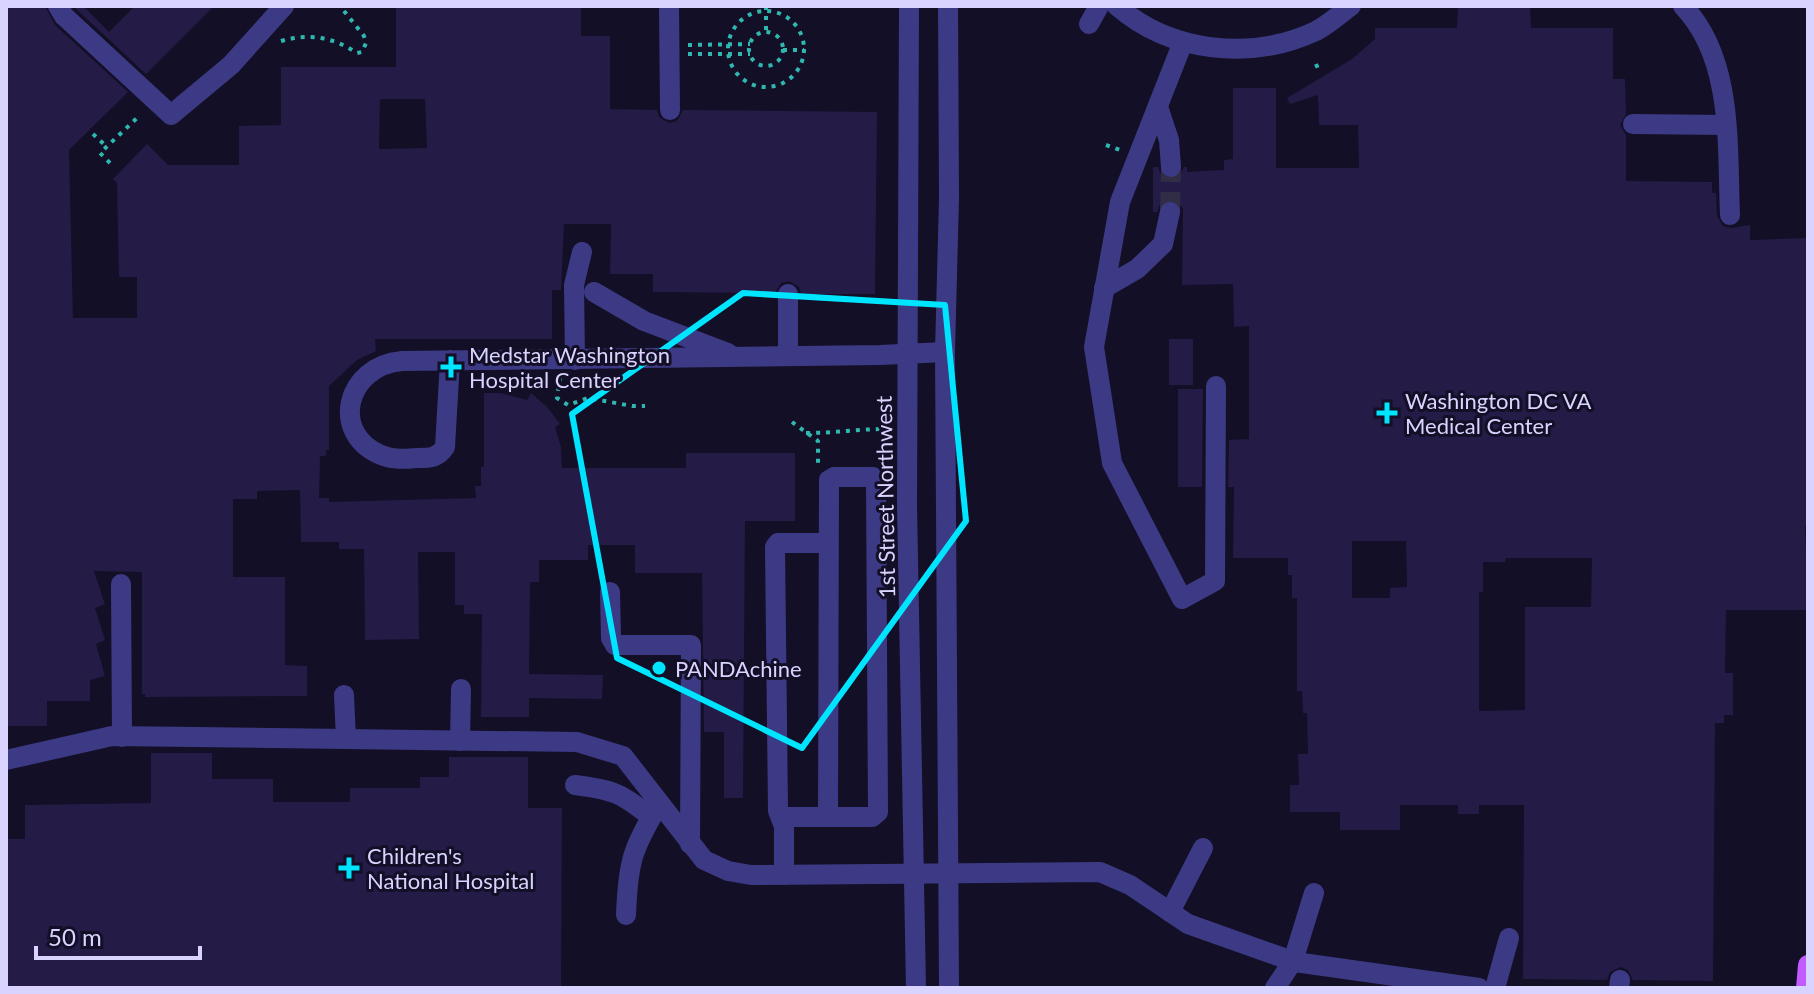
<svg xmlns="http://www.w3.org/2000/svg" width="1814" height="994" font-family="Lato,sans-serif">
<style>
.building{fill:#241b47;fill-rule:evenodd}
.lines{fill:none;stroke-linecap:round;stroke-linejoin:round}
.minor-tunnel{stroke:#312d47;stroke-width:20;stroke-dasharray:20 10;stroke-linecap:butt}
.path{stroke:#2fb8b0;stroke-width:4;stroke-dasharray:4 6;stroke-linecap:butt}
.minor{stroke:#3d3a85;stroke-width:20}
.major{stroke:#c25bff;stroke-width:20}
.marked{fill:none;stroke:#00e5ff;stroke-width:6;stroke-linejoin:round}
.poi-dot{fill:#00e5ff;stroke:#130f26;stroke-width:3}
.labels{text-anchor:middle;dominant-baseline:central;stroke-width:6;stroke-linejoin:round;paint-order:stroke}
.poi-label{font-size:22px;fill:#d9d4ff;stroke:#130f26;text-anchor:start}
.street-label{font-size:22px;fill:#d9d4ff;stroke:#130f26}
</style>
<rect width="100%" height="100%" fill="#130f26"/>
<g class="building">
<path d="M 6,6 L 45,6 L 55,25 L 128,92 L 69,150 L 73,318 L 137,318 L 137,277 L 119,277 L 117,183 L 113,179 L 147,144 L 168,165 L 239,165 L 239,126 L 281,125 L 281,67 L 396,67 L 396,6 L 581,6 L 581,36 L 610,36 L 610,109 L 657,110 L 659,117 L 669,123 L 677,121 L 683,110 L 877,112 L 875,294 L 801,294 L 799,287 L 789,281 L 781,283 L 775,293 L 653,292 L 653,274 L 610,274 L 611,224 L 564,224 L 561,290 L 552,290 L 552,339 L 375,339 L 376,351 L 357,360 L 329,386 L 329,450 L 326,450 L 326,456 L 320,456 L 319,498 L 329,498 L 329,502 L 476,498 L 475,486 L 481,486 L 481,467 L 484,467 L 484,393 L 500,393 L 527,400 L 531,393 L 548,408 L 560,424 L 555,427 L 561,447 L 562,468 L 686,468 L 686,453 L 795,453 L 795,521 L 745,521 L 743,798 L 724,798 L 724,732 L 704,732 L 702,573 L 635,573 L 635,545 L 588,545 L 588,560 L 539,560 L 539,582 L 530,582 L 529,674 L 603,675 L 602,699 L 529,698 L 529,717 L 481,717 L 482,614 L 464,614 L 464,605 L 455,605 L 455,552 L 418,552 L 419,639 L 365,640 L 364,549 L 339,549 L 339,542 L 301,542 L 300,490 L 257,491 L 257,499 L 233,499 L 233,577 L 285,577 L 285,665 L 307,666 L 307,696 L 145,697 L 145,694 L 142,694 L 142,572 L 94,571 L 105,604 L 95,608 L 105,640 L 96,644 L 105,676 L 90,680 L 90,701 L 47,701 L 47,726 L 6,726 ZM 380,99 L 425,99 L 427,148 L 379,149 Z"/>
<path d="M 73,6 L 83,6 L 109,32 L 135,6 L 214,6 L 146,74 Z"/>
<path d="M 1458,6 L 1530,6 L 1531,28 L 1613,28 L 1613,79 L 1625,79 L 1626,114 L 1620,125 L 1626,135 L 1626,181 L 1712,182 L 1712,193 L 1716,193 L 1717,216 L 1723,226 L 1731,228 L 1750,225 L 1750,240 L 1808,238 L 1808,526 L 1805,526 L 1808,610 L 1726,610 L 1725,673 L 1733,673 L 1733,715 L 1724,715 L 1724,723 L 1715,723 L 1713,981 L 1633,980 L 1628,970 L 1621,967 L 1610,972 L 1607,980 L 1523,979 L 1524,805 L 1479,805 L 1479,814 L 1458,814 L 1458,805 L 1400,805 L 1400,830 L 1340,830 L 1340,812 L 1290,812 L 1290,785 L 1299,785 L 1298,754 L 1308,754 L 1307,713 L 1303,713 L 1302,691 L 1297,691 L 1297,598 L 1292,598 L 1292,575 L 1288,575 L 1288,558 L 1233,558 L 1234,487 L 1228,487 L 1229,440 L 1249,439 L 1249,326 L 1234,327 L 1233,284 L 1182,285 L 1183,209 L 1178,202 L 1167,199 L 1160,204 L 1157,212 L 1153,212 L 1153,167 L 1158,167 L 1161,175 L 1171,180 L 1179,177 L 1184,167 L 1187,167 L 1187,172 L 1224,170 L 1224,160 L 1233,159 L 1233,88 L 1276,88 L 1276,168 L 1359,168 L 1358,125 L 1319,125 L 1318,95 L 1290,104 L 1287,98 L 1352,59 L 1375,39 L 1375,28 L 1457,28 ZM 1352,541 L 1406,541 L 1407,587 L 1390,588 L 1390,598 L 1352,598 ZM 1506,558 L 1592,558 L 1591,607 L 1525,607 L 1525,710 L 1479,711 L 1479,592 L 1483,592 L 1483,562 L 1505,562 Z"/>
<rect x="1169" y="339" width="24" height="46"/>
<path d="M 1178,389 L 1203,389 L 1202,487 L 1178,487 Z"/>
<path d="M 151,753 L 212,753 L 212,779 L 273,779 L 273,802 L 350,802 L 350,788 L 420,788 L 420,777 L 449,777 L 449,757 L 528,757 L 528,808 L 562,808 L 561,988 L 6,988 L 6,839 L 25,839 L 25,805 L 151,803 Z"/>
</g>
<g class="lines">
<path class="minor-tunnel" d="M 1170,212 L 1171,167"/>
<g class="path">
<path d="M 766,6 L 766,33"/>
<circle cx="766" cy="49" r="38"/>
<circle cx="766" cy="49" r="17"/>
<path d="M 281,41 C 309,33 333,37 357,53 L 362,52 L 366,43 L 364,36 L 340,6"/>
<path d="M 688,45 L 750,44"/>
<path d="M 783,50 L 804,50"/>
<path d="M 688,54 L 750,54"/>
<path d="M 1316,64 L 1319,71"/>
<path d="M 93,134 L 107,147"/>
<path d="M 1106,145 L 1120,150"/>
<path d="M 110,163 L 100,153 L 137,118"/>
<path d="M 560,377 L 557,398 L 568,405 L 588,398 L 632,406 L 645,406"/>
<path d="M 792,422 L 818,441 L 818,463"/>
<path d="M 806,433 C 834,433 858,429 886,429"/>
</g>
<g class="minor">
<path d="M 58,6 L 64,16 L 171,115 L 231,65 L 284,6"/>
<path d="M 669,6 L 670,110"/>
<path d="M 909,6 L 907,505 L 916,988"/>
<path d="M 948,6 L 949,198 L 945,352 L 949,988"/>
<path d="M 1117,6 C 1171,53 1252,61 1316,31 C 1328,25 1340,14 1351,6"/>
<path d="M 1683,6 C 1734,59 1727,147 1730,215"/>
<path d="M 1089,24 L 1099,6"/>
<path d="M 1183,42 L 1120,202 L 1094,347 L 1112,463 L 1182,599 L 1215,581 L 1216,386"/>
<path d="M 1158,107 L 1169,140 L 1171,167"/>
<path d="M 1633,124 L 1726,125"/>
<path d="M 1104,288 L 1137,269 L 1163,244 L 1170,212"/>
<path d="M 594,292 L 644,321 L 728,353"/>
<path d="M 788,294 L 788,356"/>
<path d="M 450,360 L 445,447 C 438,458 430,458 418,458 C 406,459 393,460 381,455 C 330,434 345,366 402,361 L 880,355 L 945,352"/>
<path d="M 575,360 L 574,285 L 582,252"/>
<path d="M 121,584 L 122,737"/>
<path d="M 610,592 L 611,638 L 615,645 L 691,645 L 690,844"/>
<path d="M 344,695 L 346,739"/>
<path d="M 460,741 L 461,689"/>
<path d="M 6,760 L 112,736 L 577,742 L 623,756 L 704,860 L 728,871 L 751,875 L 1100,872 L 1130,885 L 1188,924 L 1295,962 L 1479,988"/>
<path d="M 575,785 C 614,790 621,793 651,817"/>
<path d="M 781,815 L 784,817 L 872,817 L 878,812 L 876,481 L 873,477 L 834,477 L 829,480 L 828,817"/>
<path d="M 784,875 L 784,826 L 778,811 L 775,547 L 778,543 L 828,543"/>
<path d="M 1170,912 L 1203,848"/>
<path d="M 626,915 C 628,862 632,849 659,804"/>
<path d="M 1275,988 L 1293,961 L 1314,893"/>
<path d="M 1495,988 L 1509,938"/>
<path d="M 1619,988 L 1620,980"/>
</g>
<path class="major" d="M 1806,988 L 1808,965"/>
</g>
<path class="marked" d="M 743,293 L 945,305 L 966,521 L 802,748 L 617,658 L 572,414 Z"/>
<g class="poi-dot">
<path d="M447 355h8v8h8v8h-8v8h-8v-8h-8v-8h8z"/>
<path d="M1383 401h8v8h8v8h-8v8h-8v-8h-8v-8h8z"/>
<circle cx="659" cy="668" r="8"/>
<path d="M345 856h8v8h8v8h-8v8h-8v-8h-8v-8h8z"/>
</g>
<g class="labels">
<g class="poi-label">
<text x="469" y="354">Medstar Washington<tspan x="469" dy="25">Hospital Center</tspan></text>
<text x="1405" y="400">Washington DC VA<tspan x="1405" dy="25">Medical Center</tspan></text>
<text x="675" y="668">PANDAchine</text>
<text x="367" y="855">Children's<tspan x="367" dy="25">National Hospital</tspan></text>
</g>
<g class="street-label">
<text transform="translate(885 497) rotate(-91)">1st Street Northwest</text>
</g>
</g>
<rect width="1814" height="994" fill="none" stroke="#d9d4ff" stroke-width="16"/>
<path d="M36 946v12h164v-12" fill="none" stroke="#d9d4ff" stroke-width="4"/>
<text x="48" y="946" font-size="24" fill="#d9d4ff" stroke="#130f26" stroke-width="6" paint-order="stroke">50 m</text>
</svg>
